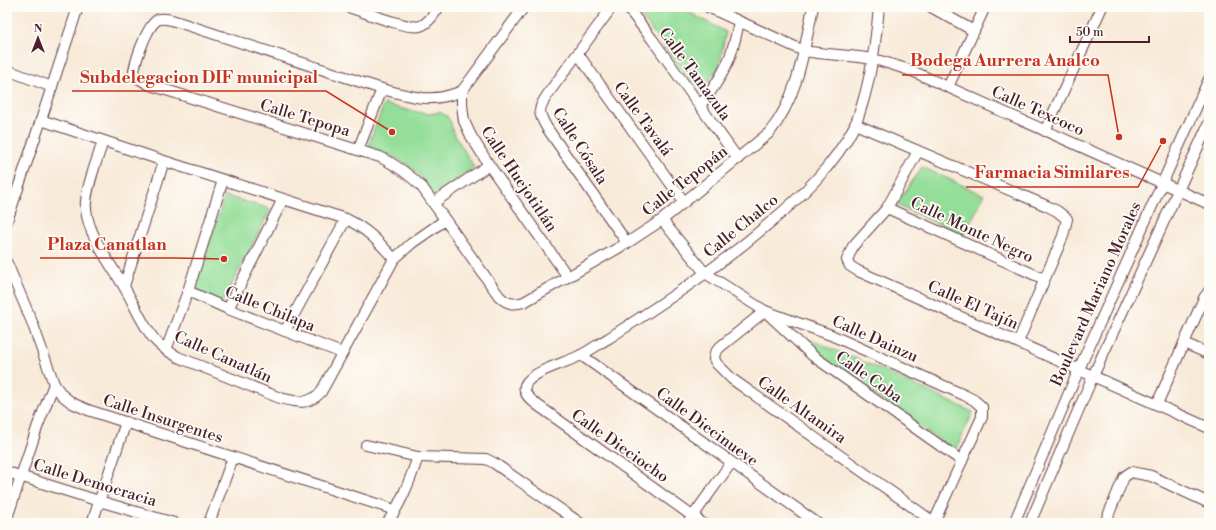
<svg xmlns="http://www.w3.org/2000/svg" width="1216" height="530" font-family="'Libre Bodoni',serif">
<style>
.green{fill:#94de99;stroke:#6f7e62}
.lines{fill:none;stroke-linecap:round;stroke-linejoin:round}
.minor-casing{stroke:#643d45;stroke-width:12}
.minor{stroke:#fff;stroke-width:10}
.labels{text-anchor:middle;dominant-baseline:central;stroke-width:3.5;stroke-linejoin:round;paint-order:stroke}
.street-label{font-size:16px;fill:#4a1f2b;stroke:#fdfcf7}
.leader{fill:none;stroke:#c8321e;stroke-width:1.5}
.callout-dot{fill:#c8321e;stroke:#fdfcf7;stroke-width:1.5}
.callout-label{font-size:17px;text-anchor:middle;font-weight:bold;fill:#c8321e;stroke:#fdfcf7;stroke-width:3.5;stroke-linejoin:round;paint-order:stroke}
</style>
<rect width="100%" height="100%" fill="#fdfcf7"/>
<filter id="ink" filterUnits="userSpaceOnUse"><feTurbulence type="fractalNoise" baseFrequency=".025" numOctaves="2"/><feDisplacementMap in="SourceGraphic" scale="8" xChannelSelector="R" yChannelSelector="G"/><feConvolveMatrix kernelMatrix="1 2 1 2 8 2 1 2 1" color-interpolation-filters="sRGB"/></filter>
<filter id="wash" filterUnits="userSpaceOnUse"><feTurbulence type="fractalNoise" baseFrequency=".012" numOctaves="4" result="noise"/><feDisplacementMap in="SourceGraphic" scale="16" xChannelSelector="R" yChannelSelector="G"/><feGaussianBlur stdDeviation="0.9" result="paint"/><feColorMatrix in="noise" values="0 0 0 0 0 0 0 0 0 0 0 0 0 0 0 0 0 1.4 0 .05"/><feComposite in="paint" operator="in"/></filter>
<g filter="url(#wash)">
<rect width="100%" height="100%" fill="#f8ead8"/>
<g class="green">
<path d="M 634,7 L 679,7 L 726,32 L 719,67 L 700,93 Z"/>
<path d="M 384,104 L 407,110 L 429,114 L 439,112 L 447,116 L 451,123 L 453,132 L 474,167 L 434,196 C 428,188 423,180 417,173 C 405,161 386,152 369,149 L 370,140 Z"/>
<path d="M 922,167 L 984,195 L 964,235 L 896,205 Z"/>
<path d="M 225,196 L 271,209 L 222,303 L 194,289 Z"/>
<path d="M 811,340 L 871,365 L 973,412 L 955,451 L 821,358 L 804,343 Z"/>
</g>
</g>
<g filter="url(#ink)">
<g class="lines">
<g class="minor-casing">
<g id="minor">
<path d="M 348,7 C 362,11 408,30 420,26 C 428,24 434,14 439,7"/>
<path d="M 612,7 L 550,91 C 539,108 536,110 547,128 L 627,243"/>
<path d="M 627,7 L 652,39 L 738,159"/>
<path d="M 708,7 L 804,51 C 827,55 850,55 873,59 C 886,62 899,67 912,71 L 1209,204"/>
<path d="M 931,7 L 974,31"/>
<path d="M 578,54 L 684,202"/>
<path d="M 7,70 L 52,87"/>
<path d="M 948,87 L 985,7"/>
<path d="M 462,91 C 431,104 413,97 382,89 L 178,22 C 172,20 166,18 160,19 C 148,21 136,60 134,71 L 134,76 L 150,85 L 380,157 C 396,165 409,174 422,187 L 499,296 C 507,304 513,305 524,302 L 627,243 L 662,220 L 769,133 C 798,98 804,50 813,7"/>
<path d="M 462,91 L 462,105 L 464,121 L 471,136 L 489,165 L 568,277"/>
<path d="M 462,91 L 524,7"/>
<path d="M 700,106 C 710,93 720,79 727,64 C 733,51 736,36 739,22"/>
<path d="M 41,120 L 164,161 L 346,219 C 366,228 379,242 394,259"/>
<path d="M 855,124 L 1047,206 L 1057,211 L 1067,219 L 1063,236 L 1018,342"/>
<path d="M 1045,131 L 1102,7"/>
<path d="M 103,141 C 98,158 84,192 86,209 C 88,235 110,263 123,285 C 134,303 141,323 154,339 C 161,347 169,352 178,357 L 280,398 C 297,402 308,406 321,392 L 394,259 L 412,243 L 445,220"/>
<path d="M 358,150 L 382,89"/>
<path d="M 918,151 L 887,208 L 853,246 L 847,260 L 850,266 L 858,271 L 1209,428"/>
<path d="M 433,203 L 489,165"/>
<path d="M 887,208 L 1044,279"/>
<path d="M 662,220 L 705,273 L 765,311 L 831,335 L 964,395 L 974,400 L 982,407 L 982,417 L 934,522"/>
<path d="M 7,221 L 41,120 L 78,7"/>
<path d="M 7,263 L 32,322 L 54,384 L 62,395 L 72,403 L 88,410 L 389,508 L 394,511"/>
<path d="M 124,286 L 164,161"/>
<path d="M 188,291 L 228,309 L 342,353"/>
<path d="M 228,309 L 283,199"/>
<path d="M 285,331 L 346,219"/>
<path d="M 1184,343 L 1209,354"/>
<path d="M 166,350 L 188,291 L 223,180"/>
<path d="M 581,355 L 817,523"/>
<path d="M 1157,404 L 1204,298 L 1209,291"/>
<path d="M 366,445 L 418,457 L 486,459 L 494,463 L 580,523"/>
<path d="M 7,472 L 99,501 L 174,523"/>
<path d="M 7,518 L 38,425 L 54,384"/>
<path d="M 92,523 L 126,422"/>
<path d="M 209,523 L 233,457"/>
<path d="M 387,523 C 401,504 410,480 418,457"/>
<path d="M 688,523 L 731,463"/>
<path d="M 702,523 L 536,404 C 530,399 520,391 527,382 C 538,369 566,363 581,355 C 591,350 600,343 609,338 C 663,303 717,268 766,226 C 801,197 834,166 855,125 C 858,119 860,111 862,105 C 872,73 876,40 879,7"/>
<path d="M 935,523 L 732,379 L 717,364 L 714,359 L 715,353 L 720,347 L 765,311 L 813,356 L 962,461"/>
<path d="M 1014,523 L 1079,369 L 1209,79"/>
<path d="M 1030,523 L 1093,376 L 1209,123"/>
<path d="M 1105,523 L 1124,477 L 1131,472 L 1151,476 L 1209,503"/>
</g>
</g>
<use href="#minor" class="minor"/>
</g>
</g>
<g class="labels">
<g class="street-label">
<text transform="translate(695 74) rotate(54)">Calle Tamazula</text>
<text transform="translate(1038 111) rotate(24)">Calle Texcoco</text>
<text transform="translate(305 118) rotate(17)">Calle Tepopa</text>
<text transform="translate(643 119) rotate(54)">Calle Tavalá</text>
<text transform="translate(580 146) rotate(57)">Calle Cósala</text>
<text transform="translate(519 179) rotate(56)">Calle Huejotitlán</text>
<text transform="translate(685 181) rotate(-38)">Calle Tepopán</text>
<text transform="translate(741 226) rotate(-39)">Calle Chalco</text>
<text transform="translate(972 230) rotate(25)">Calle Monte Negro</text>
<text transform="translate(1096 294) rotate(-66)">Boulevard Mariano Morales</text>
<text transform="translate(973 305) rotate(24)">Calle El Tajín</text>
<text transform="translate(270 309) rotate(22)">Calle Chilapa</text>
<text transform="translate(875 339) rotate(24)">Calle Dainzu</text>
<text transform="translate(223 357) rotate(24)">Calle Canatlán</text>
<text transform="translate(869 377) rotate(35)">Calle Coba</text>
<text transform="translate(802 410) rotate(35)">Calle Altamira</text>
<text transform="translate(163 419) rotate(18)">Calle Insurgentes</text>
<text transform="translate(707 427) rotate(36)">Calle Diecinueve</text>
<text transform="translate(620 446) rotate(35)">Calle Dieciocho</text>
<text transform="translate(95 483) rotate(17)">Calle Democracia</text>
</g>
</g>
<path class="leader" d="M1119 137L1108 75H902M392 132L326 91H72M1163 141L1138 187H966M224 259L175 258H40"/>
<g class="callout-dot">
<circle cx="1119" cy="137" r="4"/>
<circle cx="392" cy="132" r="4"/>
<circle cx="1163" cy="141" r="4"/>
<circle cx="224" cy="259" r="4"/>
</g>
<g class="callout-label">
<text x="1005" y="66">Bodega Aurrera Analco</text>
<text x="199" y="83">Subdelegacion DIF municipal</text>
<text x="1052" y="178">Farmacia Similares</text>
<text x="107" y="250">Plaza Canatlan</text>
</g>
<rect width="1216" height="530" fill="none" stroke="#fdfcf7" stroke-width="24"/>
<g transform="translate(38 38)" stroke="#fdfcf7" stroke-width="3" paint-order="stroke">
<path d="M0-3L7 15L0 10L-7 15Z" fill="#4a1f2b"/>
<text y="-6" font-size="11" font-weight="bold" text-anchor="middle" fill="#4a1f2b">N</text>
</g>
<path d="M1070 36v6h79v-6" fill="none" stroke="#4a1f2b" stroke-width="2"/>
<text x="1076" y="36" font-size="12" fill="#4a1f2b" stroke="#fdfcf7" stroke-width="3" paint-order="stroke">50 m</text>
</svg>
